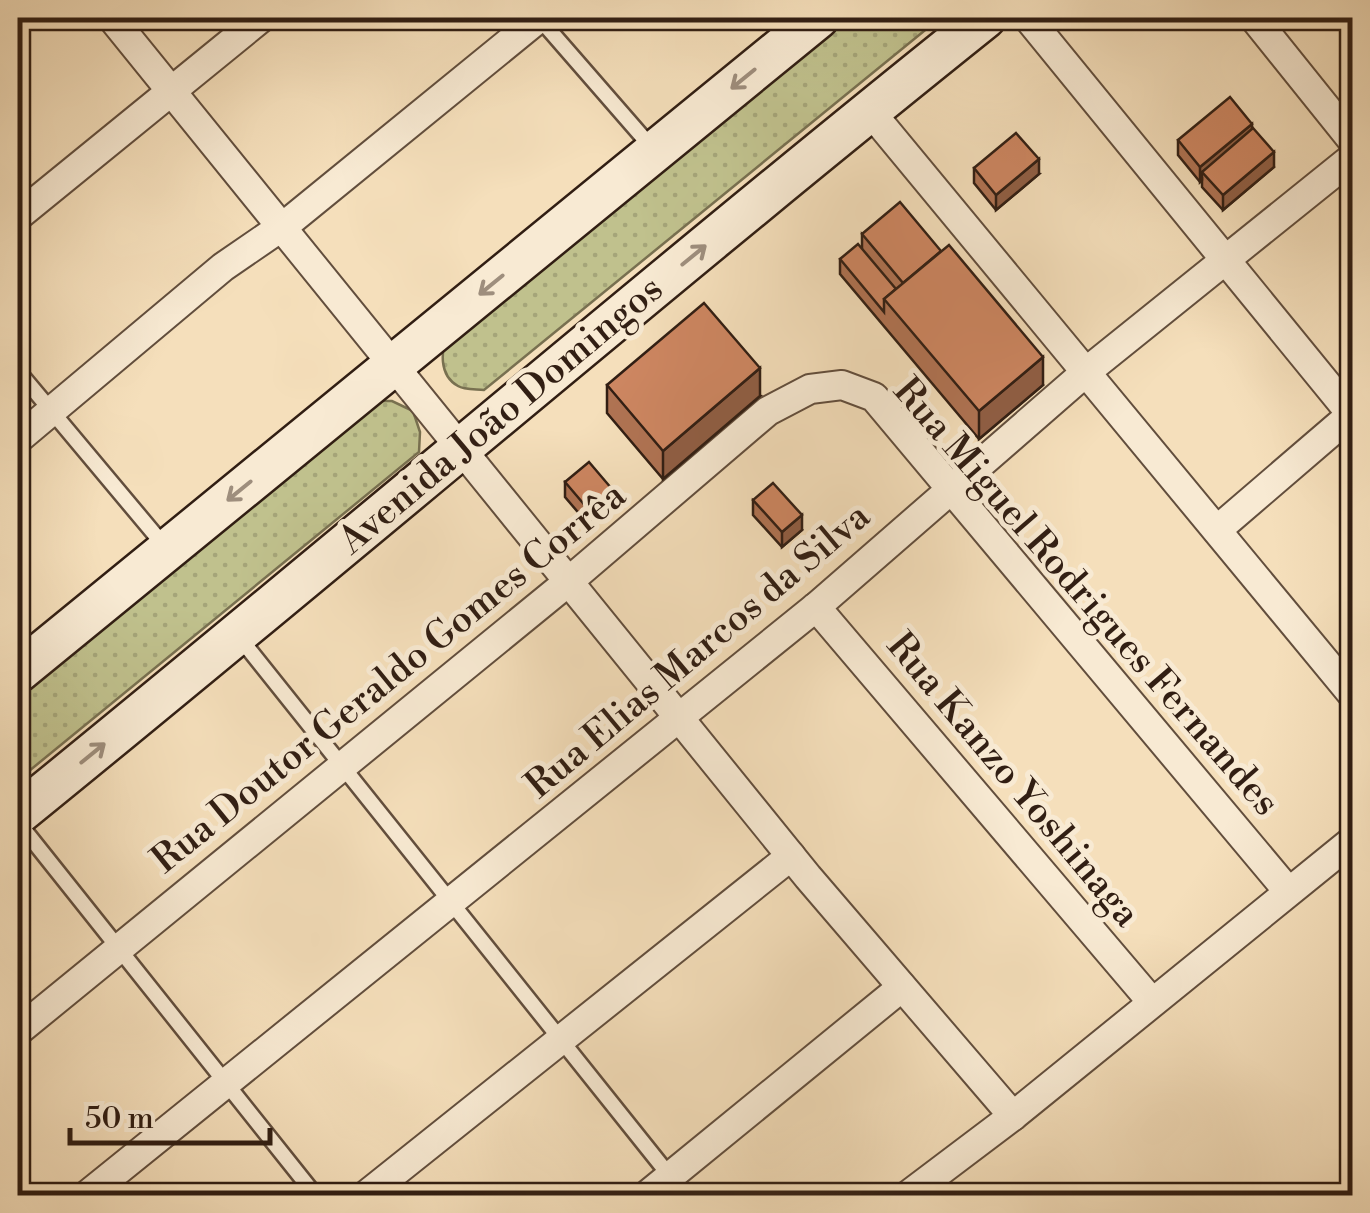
<svg xmlns="http://www.w3.org/2000/svg" width="1370" height="1213" font-family="'Libre Bodoni',serif">
<style>
.garden{fill:url(#garden-dots);stroke:#787050;stroke-width:2.5}
.lines{fill:none;stroke-linecap:round;stroke-linejoin:round}
.lane-casing{stroke:#624e3d;stroke-width:19}
.street-casing{stroke:#624e3d;stroke-width:32}
.secondary-casing{stroke:#311e13;stroke-width:45}
.lane{stroke:#f8ead3;stroke-width:14}
.street{stroke:#f8ead3;stroke-width:28}
.secondary{stroke:#f8ead3;stroke-width:40}
.wall{fill:#b07353;stroke:#311e13;stroke-width:2.5}
.shaded-wall{fill:#905e44;stroke:#311e13;stroke-width:2.5}
.building{fill:#cd8661;stroke:#311e13;stroke-width:2.5}
.oneway{stroke:#9e8e7d}
.labels{text-anchor:middle;dominant-baseline:central;stroke-width:10;stroke-linejoin:round;paint-order:stroke}
.street-label{font-size:38px;fill:#311e13;stroke:#f8ead3}
</style>
<defs>
<pattern id="garden-dots" width="8" height="8" patternUnits="userSpaceOnUse" patternTransform="scale(2.5)"><rect width="8" height="8" fill="#c0c18d"/><path d="M2 2h.1M6 6h.1" fill="none" stroke="#a5a579" stroke-width="1.8" stroke-linecap="round"/></pattern>
</defs>
<rect width="100%" height="100%" fill="#f5dfbb"/>
<filter id="stains"><feTurbulence type="fractalNoise" baseFrequency=".002" numOctaves="4"/><feColorMatrix values="0 0 0 0 .2 0 0 0 0 .09 0 0 0 0 .02 0 0 0 .5 -.17"/></filter>
<radialGradient id="worn" r=".72"><stop offset=".6" stop-color="#630" stop-opacity="0"/><stop offset="1" stop-color="#630" stop-opacity=".3"/></radialGradient>
<g class="garden">
<path d="M 832,18 L 940,18 L 484,390 C 477,389 464,390 458,386 C 438,375 442,351 446,332 Z"/>
<path d="M 373,401 L 392,401 L 413,411 L 420,432 L 419,452 L 18,780 L 18,691 Z"/>
</g>
<g class="lines">
<g class="lane-casing">
<g id="lane">
<path d="M 539,18 L 653,149"/>
<path d="M 18,371 L 167,549"/>
<path d="M 239,637 L 669,1175"/>
<path d="M 18,822 L 316,1196"/>
</g>
</g>
<g class="street-casing">
<g id="street">
<path d="M 112,18 L 808,877 L 1013,1116"/>
<path d="M 1028,18 L 1352,415"/>
<path d="M 1254,18 L 1352,140"/>
<path d="M 869,110 L 1352,694"/>
<path d="M 18,216 L 261,18"/>
<path d="M 18,439 L 223,267 L 290,221 L 539,18"/>
<path d="M 1217,530 L 1352,414"/>
<path d="M 816,607 L 1152,1002"/>
<path d="M 18,1031 L 568,582 L 768,411 L 810,389 L 842,385 L 874,397 L 1288,891"/>
<path d="M 86,1196 L 816,607 L 1086,372 L 1352,158"/>
<path d="M 365,1196 L 791,856"/>
<path d="M 646,1196 L 902,987"/>
<path d="M 907,1196 L 1013,1116 L 1352,841"/>
</g>
</g>
<g class="secondary-casing">
<g id="secondary">
<path d="M 18,672 L 818,18"/>
<path d="M 18,814 C 342,551 659,279 985,18"/>
</g>
</g>
<use href="#lane" class="lane"/>
<use href="#street" class="street"/>
<use href="#secondary" class="secondary"/>
</g>
<g class="wall">
<path d="M 1252,129 L 1274,167 L 1223,210 L 1202,187 L 1202,180 L 1200,182 L 1178,155 L 1178,140 Z"/>
<path d="M 974,168 L 1039,174 L 996,210 L 974,183 Z"/>
<path d="M 862,234 L 1043,385 L 979,439 L 840,274 L 840,259 L 862,249 Z"/>
<path d="M 607,385 L 760,396 L 663,479 L 607,413 Z"/>
<path d="M 565,482 L 612,504 L 588,524 L 565,497 Z"/>
<path d="M 753,500 L 802,530 L 782,547 L 753,515 Z"/>
</g>
<g class="shaded-wall">
<path d="M 1252,124 L 1252,139 L 1202,172 L 1202,180 L 1200,182 L 1200,167 Z"/>
<path d="M 1274,152 L 1274,167 L 1223,210 L 1223,195 Z"/>
<path d="M 1039,159 L 1039,174 L 996,210 L 996,195 Z"/>
<path d="M 1043,357 L 1043,385 L 979,439 L 979,411 Z"/>
<path d="M 760,368 L 760,396 L 663,479 L 663,451 Z"/>
<path d="M 612,489 L 612,504 L 588,524 L 588,509 Z"/>
<path d="M 802,515 L 802,530 L 782,547 L 782,532 Z"/>
</g>
<g class="building">
<path d="M 1230,97 L 1252,124 L 1200,167 L 1178,140 Z"/>
<path d="M 1253,128 L 1274,152 L 1223,195 L 1202,172 Z"/>
<path d="M 1016,133 L 1039,159 L 996,195 L 974,168 Z"/>
<path d="M 900,202 L 941,251 L 903,283 L 862,234 Z"/>
<path d="M 858,244 L 896,289 L 884,299 L 884,312 L 840,259 Z"/>
<path d="M 949,245 L 1043,357 L 979,411 L 884,299 Z"/>
<path d="M 704,303 L 760,368 L 663,451 L 607,385 Z"/>
<path d="M 589,462 L 612,489 L 588,509 L 565,482 Z"/>
<path d="M 773,483 L 802,515 L 782,532 L 753,500 Z"/>
</g>
<defs><path id="oneway-shaft" d="M-6 0H5M1.5-3L5.5 0L1.5 3" fill="none" stroke-width="1.6" stroke-linecap="round" stroke-linejoin="round" transform="scale(2.5)"/></defs>
<g class="oneway">
<use href="#oneway-shaft" transform="translate(743 79) rotate(141)"/>
<use href="#oneway-shaft" transform="translate(694 255) rotate(-39)"/>
<use href="#oneway-shaft" transform="translate(491 285) rotate(141)"/>
<use href="#oneway-shaft" transform="translate(239 491) rotate(141)"/>
<use href="#oneway-shaft" transform="translate(93 753) rotate(-39)"/>
</g>
<g class="labels">
<g class="street-label">
<text transform="translate(501 415) rotate(-40)">Avenida João Domingos</text>
<text transform="translate(1086 597) rotate(49)">Rua Miguel Rodrigues Fernandes</text>
<text transform="translate(698 651) rotate(-40)">Rua Elias Marcos da Silva</text>
<text transform="translate(389 678) rotate(-39)">Rua Doutor Geraldo Gomes Corrêa</text>
<text transform="translate(1013 780) rotate(50)">Rua Kanzo Yoshinaga</text>
</g>
</g>
<rect width="1370" height="1213" fill="none" stroke="#f5dfbb" stroke-width="60"/>
<rect x="20" y="20" width="1330" height="1173" fill="none" stroke="#311e13" stroke-width="5"/>
<rect x="30" y="30" width="1310" height="1153" fill="none" stroke="#311e13" stroke-width="2.5"/>
<path d="M70 1128v15h200v-15" fill="none" stroke="#311e13" stroke-width="5"/>
<text x="85" y="1128" font-size="30" fill="#311e13" stroke="#f8ead3" stroke-width="8" paint-order="stroke">50 m</text>
<rect width="100%" height="100%" filter="url(#stains)"/>
<rect width="100%" height="100%" fill="url(#worn)"/>
</svg>
